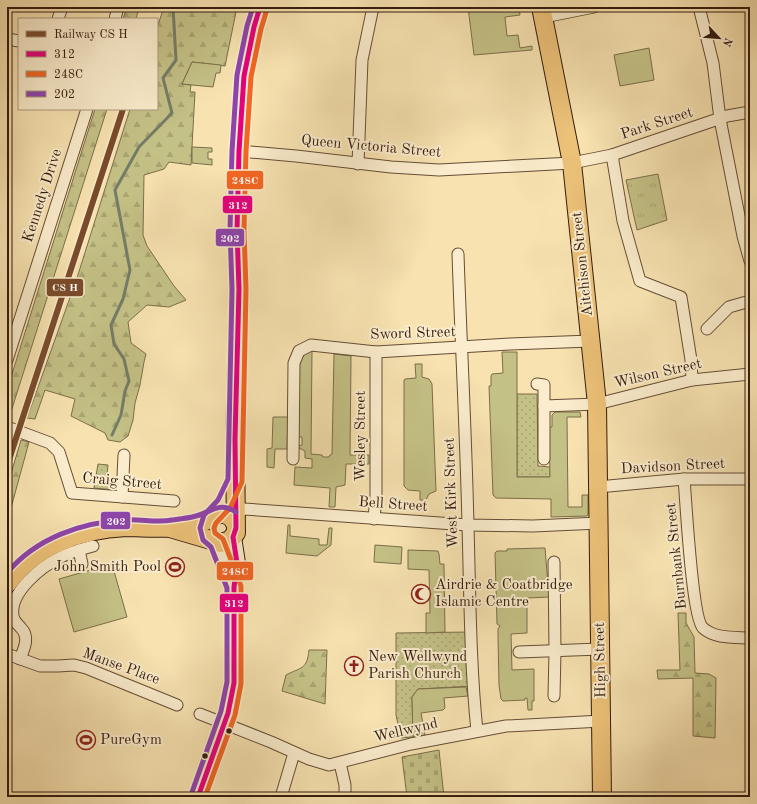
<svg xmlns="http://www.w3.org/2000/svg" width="757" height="804" font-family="'Old Standard TT',serif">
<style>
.grass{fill:url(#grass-dots);stroke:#7c6e4a}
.forest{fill:url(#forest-firs);stroke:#7c6e4a}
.cemetery{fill:url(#cemetery-stones);stroke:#7c6e4a}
.park{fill:url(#park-tufts);stroke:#7c6e4a}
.garden{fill:#c4c186;stroke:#7c6e4a}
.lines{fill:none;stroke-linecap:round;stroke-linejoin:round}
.stream{stroke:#747d69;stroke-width:3}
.street-casing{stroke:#664d36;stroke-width:13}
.secondary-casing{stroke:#351b0d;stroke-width:18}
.primary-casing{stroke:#351b0d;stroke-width:20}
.street{stroke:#faeccc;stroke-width:11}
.secondary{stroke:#faeccc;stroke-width:16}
.primary{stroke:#ecc178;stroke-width:18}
.bus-1-casing{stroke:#faeccc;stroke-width:8}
.bus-2-casing{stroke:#faeccc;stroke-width:8}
.bus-3-casing{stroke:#faeccc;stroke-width:8}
.bus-1{stroke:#e5007d;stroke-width:5}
.bus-2{stroke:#f26522;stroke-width:5}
.bus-3{stroke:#8e44ad;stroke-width:5}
.rail-1-casing{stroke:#faeccc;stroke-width:9}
.rail-1{stroke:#7a4b2a;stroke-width:6}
.bus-dot{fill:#351b0d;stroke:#faeccc;stroke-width:1.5}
.labels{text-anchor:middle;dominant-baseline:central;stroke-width:4;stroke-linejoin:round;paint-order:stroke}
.street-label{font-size:15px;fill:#351b0d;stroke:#faeccc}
.poi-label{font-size:15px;fill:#351b0d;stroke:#faeccc;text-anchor:start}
.line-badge{stroke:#faeccc;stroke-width:1.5}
.badge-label{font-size:11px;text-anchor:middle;font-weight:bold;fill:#fff}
</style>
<defs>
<pattern id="grass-dots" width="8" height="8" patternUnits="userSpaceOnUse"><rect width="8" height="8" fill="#c4c186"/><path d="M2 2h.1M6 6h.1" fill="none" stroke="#a9a572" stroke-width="1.8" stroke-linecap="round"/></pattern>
<pattern id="forest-firs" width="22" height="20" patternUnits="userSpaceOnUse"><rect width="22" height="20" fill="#c4c186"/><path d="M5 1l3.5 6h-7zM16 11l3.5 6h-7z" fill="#a9a572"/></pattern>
<pattern id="cemetery-stones" width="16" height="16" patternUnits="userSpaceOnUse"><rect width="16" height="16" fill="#c4c186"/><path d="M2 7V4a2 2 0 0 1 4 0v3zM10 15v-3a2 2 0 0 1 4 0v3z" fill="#a9a572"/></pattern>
<pattern id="park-tufts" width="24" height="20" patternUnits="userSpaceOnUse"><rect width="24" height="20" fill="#c4c186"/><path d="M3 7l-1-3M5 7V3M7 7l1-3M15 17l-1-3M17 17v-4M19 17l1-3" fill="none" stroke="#a9a572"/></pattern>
</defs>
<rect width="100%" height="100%" fill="#f7e2b0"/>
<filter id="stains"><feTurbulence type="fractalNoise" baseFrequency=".005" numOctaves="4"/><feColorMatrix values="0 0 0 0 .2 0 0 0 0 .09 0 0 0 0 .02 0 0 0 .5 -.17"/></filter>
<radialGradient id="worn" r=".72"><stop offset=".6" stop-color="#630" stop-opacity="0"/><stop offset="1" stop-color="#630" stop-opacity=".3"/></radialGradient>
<g class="grass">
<path d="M 517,394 L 537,394 L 538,466 L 550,467 L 550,477 L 517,477 Z"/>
<path d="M 98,464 L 108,465 L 106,483 L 116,484 L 115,490 L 94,488 Z"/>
<path d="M 470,632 L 473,686 L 418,689 L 412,697 L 413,737 L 401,738 L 396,715 L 396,633 Z"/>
</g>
<g class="forest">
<path d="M 127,7 L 139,7 L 136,19 L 123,19 Z"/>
<path d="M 164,7 L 237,7 L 225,66 L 192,62 L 182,84 L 191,85 L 190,92 L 195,92 L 191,165 L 169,162 L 164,169 L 144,175 L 143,235 L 147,246 L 174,286 L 186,300 L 169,307 L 147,305 L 128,322 L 131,343 L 146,354 L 144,362 L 140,385 L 135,403 L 133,420 L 128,436 L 120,442 L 108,440 L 105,433 L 71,416 L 75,399 L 45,390 L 35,419 L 27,418 L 77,278 L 130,109 L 157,109 L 157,28 Z"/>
<path d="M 95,109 L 107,109 L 9,418 L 7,418 L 7,390 Z"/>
<path d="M 21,440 L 29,442 L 11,508 L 7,506 L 7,487 Z"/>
<path d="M 678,613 L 686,613 L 686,623 L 694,637 L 695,673 L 709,674 L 716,678 L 715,738 L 693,736 L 693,678 L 658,679 L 657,670 L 680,670 Z"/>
<path d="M 309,650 L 327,650 L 325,704 L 282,691 L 286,675 C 301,667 307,670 309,650 Z"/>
</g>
<path class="cemetery" d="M 439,750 L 444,797 L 407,797 L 402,757 Z"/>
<path class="park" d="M 658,174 L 667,220 L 637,230 L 626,180 Z"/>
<g class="garden">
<path d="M 468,7 L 519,7 L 520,15 L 505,17 L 507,36 L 518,35 L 520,48 L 532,46 L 532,50 L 474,55 Z"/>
<path d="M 649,48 L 654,80 L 620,86 L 614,55 Z"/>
<path d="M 192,62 L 221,65 L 220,73 L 216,73 L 213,87 L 182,84 Z"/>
<path d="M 192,147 L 212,148 L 212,152 L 208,152 L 208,159 L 212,159 L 212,165 L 192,163 Z"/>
<path d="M 310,351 L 312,351 L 311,454 L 322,455 L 323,457 L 329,457 L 330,455 L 332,454 L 334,354 L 351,356 L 350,455 L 369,455 L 369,464 L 346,464 L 345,485 L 336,487 L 335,507 L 329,507 L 330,488 L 294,485 L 295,467 L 312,468 L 312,459 L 305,458 L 305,451 L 299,448 L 298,446 L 302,445 L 302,437 L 297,437 L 299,364 C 301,358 303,353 310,351 Z"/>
<path d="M 502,352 L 517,352 L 517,477 L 550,477 L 549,427 L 552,427 L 552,415 L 555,412 L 580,412 L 581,417 L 567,417 L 568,507 L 582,507 L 582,495 L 588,495 L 588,514 L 587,516 L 551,517 L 551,499 L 496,498 L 493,495 L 489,386 L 491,386 L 491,376 L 492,374 L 503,373 Z"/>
<path d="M 415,364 L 422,364 L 422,377 L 429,379 L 432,384 L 436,491 L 429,494 L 426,500 L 420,500 L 420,491 L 408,490 L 404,486 L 404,380 L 405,379 L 416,378 Z"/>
<path d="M 273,417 L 288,417 L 287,449 L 275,449 L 274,468 L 267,467 L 267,449 L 272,448 Z"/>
<path d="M 288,525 L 290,525 L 290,536 L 319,539 L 319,545 L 327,545 L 329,528 L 332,528 L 331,545 L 317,556 L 286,553 Z"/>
<path d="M 375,545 L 402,547 L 401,564 L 374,562 Z"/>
<path d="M 542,548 L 545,548 L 549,597 L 527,598 L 527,633 L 511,634 L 512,670 L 534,669 L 534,701 L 532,701 L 532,710 L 528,710 L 527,698 L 525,698 L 525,700 L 503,701 L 501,699 L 499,685 L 498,636 L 498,629 L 500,626 L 497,624 L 495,553 L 497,551 L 507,551 L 507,549 Z"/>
<path d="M 408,550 L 438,551 L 439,554 L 440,564 L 444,564 L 444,567 L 445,632 L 426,633 L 426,613 L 430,613 L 429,570 L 408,569 Z"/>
<path d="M 112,564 L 127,617 L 74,632 L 59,579 Z"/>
<path d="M 466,687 L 468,696 L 444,698 L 445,708 L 443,710 L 421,713 L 425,735 L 413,737 L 412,697 L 418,689 Z"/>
</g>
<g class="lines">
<path class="stream" d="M 112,435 L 121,415 L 125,391 L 129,381 L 124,359 L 114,344 L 111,325 L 123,299 L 130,270 L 115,190 L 139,147 L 172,113 L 163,78 L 176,60 L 173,7"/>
<g class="street-casing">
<g id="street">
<path d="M 699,7 L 713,63 L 720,119 L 743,236 L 750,261"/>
<path d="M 544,17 L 594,7"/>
<path d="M 58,19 L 62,7"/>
<path d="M 115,19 L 118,7"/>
<path d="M 7,39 L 19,41"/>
<path d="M 239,151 L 296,156 L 391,167 L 439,170 L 572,163 L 612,155 L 727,116 L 750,112"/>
<path d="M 612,155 L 623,221 L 640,281 L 681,297 L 691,360 L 692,380"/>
<path d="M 358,164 L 362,60 L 373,7"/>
<path d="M 458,254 C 461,345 466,435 468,526 C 470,595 470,663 477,731"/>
<path d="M 707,329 L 729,307 L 750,301"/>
<path d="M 7,360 L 87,109"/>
<path d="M 537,384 L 544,385 L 544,459"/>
<path d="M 544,406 L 597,404 L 692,380 L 750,374"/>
<path d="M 7,427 L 50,443 L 59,452 L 72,493 L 174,501"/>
<path d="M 293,459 L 294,363 L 299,351 L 311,345 L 376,352 L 510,344 L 591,341"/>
<path d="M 684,479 C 686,501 692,618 703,628 C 715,639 735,637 750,638"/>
<path d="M 598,487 L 684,479 L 750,479"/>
<path d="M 122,497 L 124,455"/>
<path d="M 235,516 L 238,512 L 244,509 L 468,525 L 533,526 L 599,523"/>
<path d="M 374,519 L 376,495 L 376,352"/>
<path d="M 79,550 L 82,564"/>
<path d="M 554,562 L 555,651 L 554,696"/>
<path d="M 519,652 L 600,649"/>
<path d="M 7,654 L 40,666 L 58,666 L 74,665 L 86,668 L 177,705"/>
<path d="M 20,659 C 24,649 30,637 21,628 C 17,623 14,622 13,616 C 9,592 42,566 61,557 C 70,552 82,549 93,546"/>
<path d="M 200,714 L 271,742 L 309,759 L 329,765 L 411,744 L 506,726 L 602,721"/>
<path d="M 340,763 L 345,785 L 345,797"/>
<path d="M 281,797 L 294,753"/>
</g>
</g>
<g class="secondary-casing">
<g id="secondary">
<path d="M 217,542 L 232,581"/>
<path d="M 198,797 L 228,713 L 234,683 L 234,587 L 237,563 L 233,537"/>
</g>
</g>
<g class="primary-casing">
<g id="primary">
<path d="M 541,7 L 572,163 L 597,404 L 602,797"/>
<path d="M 170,528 L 221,543 L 230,540 L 236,533 L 235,439 L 239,289 L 237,230 L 239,151 L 244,76 L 254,27 L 260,7"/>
<path d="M 7,584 C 34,546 80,529 126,527 C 141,527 157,529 172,527 C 184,526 199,524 210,519 C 215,516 218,513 224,514 C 230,515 233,519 235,523"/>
</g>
</g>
<use href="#street" class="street"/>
<use href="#secondary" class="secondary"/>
<use href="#primary" class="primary"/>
<g class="bus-1-casing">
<path id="bus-1" d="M 198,797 L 228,713 L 234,683 L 234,587 L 237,563 L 233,537 L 236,528 L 235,439 L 239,289 L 237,230 L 239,151 L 244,76 L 254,27 L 260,7"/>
</g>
<g class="bus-2-casing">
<path id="bus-2" d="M 205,797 L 235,715 L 241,684 L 241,586 L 223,539 L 215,533 L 214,528 L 216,523 L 230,508 L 242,482 L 246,289 L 244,230 L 246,151 L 251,77 L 261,29 L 267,9"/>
</g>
<g class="bus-3-casing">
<g id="bus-3">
<path d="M 7,573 C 36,538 82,522 126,520 C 142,519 157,523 172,520 C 180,519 189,518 196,516 C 212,512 219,501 236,512"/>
<path d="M 191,795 L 221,711 L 227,682 L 227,588 L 211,547 L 203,540 L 200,528 L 204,515 L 218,500 L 228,479 L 232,289 L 230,230 L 232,151 L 237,75 L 247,26 L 253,7"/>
</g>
</g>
<use href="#bus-1" class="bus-1"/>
<use href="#bus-2" class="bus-2"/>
<use href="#bus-3" class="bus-3"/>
<g class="rail-1-casing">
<path id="rail-1" d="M 7,466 L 123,109"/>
</g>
<use href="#rail-1" class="rail-1"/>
</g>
<defs>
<g id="stadium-ring" transform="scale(1)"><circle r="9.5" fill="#faeccc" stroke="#8f2418" stroke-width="1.5"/><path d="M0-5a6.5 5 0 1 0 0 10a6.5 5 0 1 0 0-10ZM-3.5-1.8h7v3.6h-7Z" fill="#8f2418"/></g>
<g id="mosque-ring" transform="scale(1)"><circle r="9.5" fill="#faeccc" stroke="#8f2418" stroke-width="1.5"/><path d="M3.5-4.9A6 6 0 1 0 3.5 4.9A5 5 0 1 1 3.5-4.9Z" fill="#8f2418"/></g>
<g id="church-ring" transform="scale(1)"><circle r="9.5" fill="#faeccc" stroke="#8f2418" stroke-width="1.5"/><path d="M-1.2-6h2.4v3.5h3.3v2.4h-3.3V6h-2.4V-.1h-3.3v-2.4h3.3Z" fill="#8f2418"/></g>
</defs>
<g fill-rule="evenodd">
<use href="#stadium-ring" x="175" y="567"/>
<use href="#mosque-ring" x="421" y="594"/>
<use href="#church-ring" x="354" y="666"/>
<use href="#stadium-ring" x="86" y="740"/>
</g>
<g class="bus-dot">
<circle cx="229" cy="731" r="3.5"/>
<circle cx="205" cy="756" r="3.5"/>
</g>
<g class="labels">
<g class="street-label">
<text transform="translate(657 124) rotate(-18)">Park Street</text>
<text transform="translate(371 147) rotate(5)">Queen Victoria Street</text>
<text transform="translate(43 196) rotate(-72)">Kennedy Drive</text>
<text transform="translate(583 264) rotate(-96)">Aitchison Street</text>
<text transform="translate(413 334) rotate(-2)">Sword Street</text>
<text transform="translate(658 374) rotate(-13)">Wilson Street</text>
<text transform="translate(361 436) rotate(-90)">Wesley Street</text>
<text transform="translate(673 467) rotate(-3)">Davidson Street</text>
<text transform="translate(122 482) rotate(5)">Craig Street</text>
<text transform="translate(452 493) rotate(-92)">West Kirk Street</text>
<text transform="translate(393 505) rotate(4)">Bell Street</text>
<text transform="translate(677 556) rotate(-96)">Burnbank Street</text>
<text transform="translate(601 660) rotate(-91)">High Street</text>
<text transform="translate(121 667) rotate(20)">Manse Place</text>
<text transform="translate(406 731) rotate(-13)">Wellwynd</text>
</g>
<g class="poi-label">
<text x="161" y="567" text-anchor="end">John Smith Pool</text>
<text x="435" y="585">Airdrie &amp; Coatbridge<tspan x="435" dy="17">Islamic Centre</tspan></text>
<text x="368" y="657">New Wellwynd<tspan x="368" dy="17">Parish Church</tspan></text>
<text x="100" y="740">PureGym</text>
</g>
</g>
<g class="line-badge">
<rect x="226" y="170" width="38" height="20" rx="4" fill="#f26522"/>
<rect x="222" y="195" width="31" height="19" rx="4" fill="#e5007d"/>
<rect x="215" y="228" width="30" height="19" rx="4" fill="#8e44ad"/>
<rect x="46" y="278" width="38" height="19" rx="4" fill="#7a4b2a"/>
<rect x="100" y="511" width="31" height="19" rx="4" fill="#8e44ad"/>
<rect x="216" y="561" width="38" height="20" rx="4" fill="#f26522"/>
<rect x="219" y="593" width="30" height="20" rx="4" fill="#e5007d"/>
</g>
<g class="badge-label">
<text x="245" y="184">248C</text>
<text x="238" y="209">312</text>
<text x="230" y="242">202</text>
<text x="65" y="291">CS H</text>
<text x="116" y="525">202</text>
<text x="235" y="575">248C</text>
<text x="234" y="607">312</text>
</g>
<rect width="757" height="804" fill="none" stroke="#f7e2b0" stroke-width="24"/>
<rect x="8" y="8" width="741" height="788" fill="none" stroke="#351b0d" stroke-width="2"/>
<rect x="12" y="12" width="733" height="780" fill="none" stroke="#351b0d"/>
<rect x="18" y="18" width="140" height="92" fill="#faeccc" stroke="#ab9880"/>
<rect x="26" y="31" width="20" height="6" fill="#7a4b2a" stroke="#ab9880"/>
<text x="54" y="38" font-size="12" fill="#351b0d">Railway CS H</text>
<rect x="26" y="51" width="20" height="6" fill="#e5007d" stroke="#ab9880"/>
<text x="54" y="58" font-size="12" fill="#351b0d">312</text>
<rect x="26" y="71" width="20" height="6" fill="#f26522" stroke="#ab9880"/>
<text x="54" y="78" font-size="12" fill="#351b0d">248C</text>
<rect x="26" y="91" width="20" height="6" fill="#8e44ad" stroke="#ab9880"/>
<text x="54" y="98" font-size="12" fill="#351b0d">202</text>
<g transform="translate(719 38) rotate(116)" stroke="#faeccc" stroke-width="3" paint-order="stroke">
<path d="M0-3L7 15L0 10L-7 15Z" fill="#351b0d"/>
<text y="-6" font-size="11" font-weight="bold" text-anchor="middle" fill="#351b0d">N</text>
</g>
<rect width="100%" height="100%" filter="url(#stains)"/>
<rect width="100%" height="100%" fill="url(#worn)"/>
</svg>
